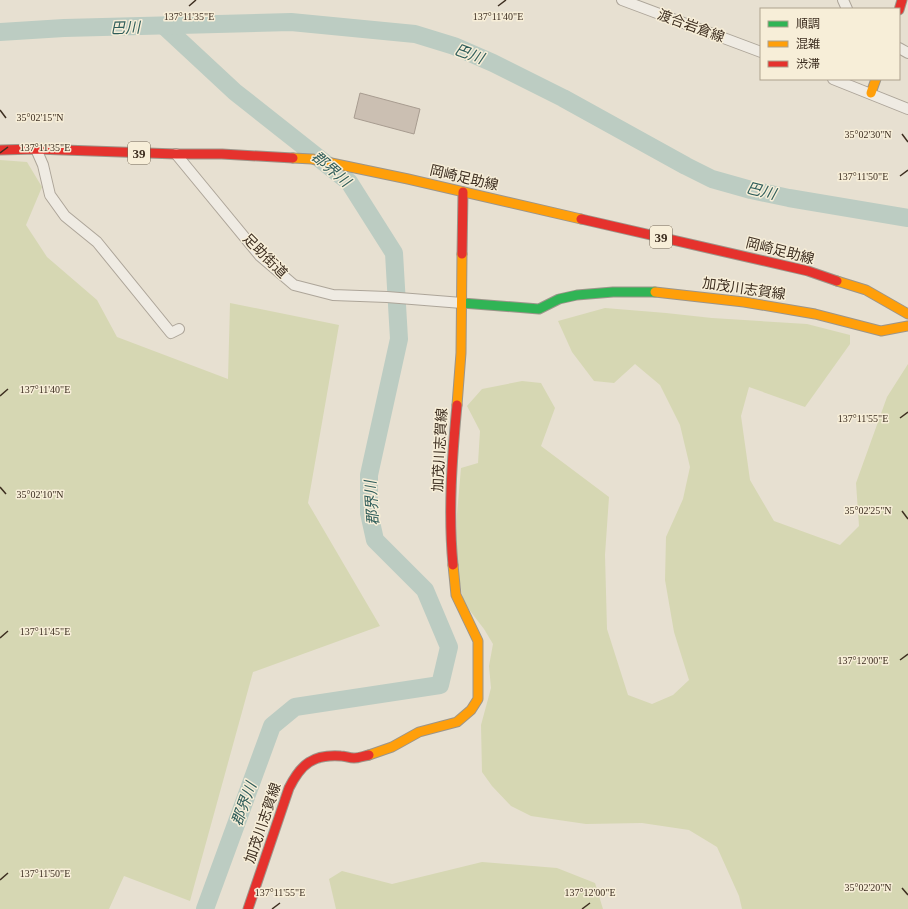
<svg xmlns="http://www.w3.org/2000/svg" width="908" height="909" font-family="'Times New Roman','Noto Sans JP',serif">
<style>
.green{fill:#d6d7b3}
.lines{fill:none;stroke-linecap:round;stroke-linejoin:round}
.river{stroke:#bcccc2;stroke-width:18}
.building{fill:#cbbfb2;stroke:#a89c90}
.street-casing{stroke:#ada599;stroke-width:12}
.fast-casing{stroke:#9c958a;stroke-width:11}
.slow-casing{stroke:#9c958a;stroke-width:11}
.jam-casing{stroke:#9c958a;stroke-width:11}
.street{stroke:#efebe3;stroke-width:10}
.fast{stroke:#30b455;stroke-width:9}
.slow{stroke:#ff9f0a;stroke-width:9}
.jam{stroke:#e5322d;stroke-width:9}
.ticks{fill:none;stroke:#3d2e20;stroke-width:1.5}
.labels{text-anchor:middle;dominant-baseline:central;stroke-width:3;stroke-linejoin:round;paint-order:stroke}
.shield{fill:#f7eed8;stroke:#756857;stroke-width:1}
.shield-label{font-size:13px;font-weight:bold;fill:#3d2e20}
.street-label{font-size:14px;fill:#3d2e20;stroke:#f7eed8}
.water-label{font-size:15px;font-style:italic;fill:#2f5d5a;stroke:#f7eed8}
.ticks-label{font-size:10px;text-anchor:middle;fill:#3d2e20;stroke:#f7eed8;stroke-width:3;stroke-linejoin:round;paint-order:stroke}
</style>
<rect width="100%" height="100%" fill="#e7e0d1"/>
<g class="green">
<path d="M 0,160 L 27,162 L 42,187 L 26,225 L 47,257 L 97,300 L 117,337 L 228,379 L 230,303 L 339,325 L 308,503 L 380,626 L 253,672 L 190,901 L 124,876 L 109,909 L 0,909 Z"/>
<path d="M 605,308 L 666,313 L 712,318 L 807,324 L 850,335 L 850,344 L 805,407 L 749,387 L 741,416 L 750,480 L 774,521 L 840,545 L 859,526 L 856,483 L 887,397 L 908,364 L 908,909 L 742,909 L 739,896 L 717,847 L 689,830 L 642,823 L 586,824 L 531,816 L 511,806 L 492,786 L 482,772 L 481,725 L 491,688 L 489,666 L 493,644 L 484,629 L 464,603 L 456,564 L 457,514 L 461,468 L 478,463 L 480,431 L 467,406 L 482,389 L 522,381 L 541,383 L 555,408 L 541,446 L 609,497 L 605,555 L 607,629 L 628,695 L 652,704 L 673,695 L 689,680 L 674,632 L 665,580 L 666,537 L 683,499 L 690,467 L 680,425 L 660,385 L 635,364 L 614,383 L 594,381 L 572,352 L 558,321 Z"/>
<path d="M 482,862 L 557,868 L 595,883 L 603,909 L 336,909 L 329,879 L 342,871 L 392,884 Z"/>
</g>
<g class="lines">
<g class="river">
<path d="M 164,26 L 235,92 L 349,182 L 394,253 L 399,339 L 369,475 L 369,513 L 375,540 L 425,590 L 449,647 L 440,685 L 295,707 L 272,726 L 205,909"/>
<path d="M 0,32 L 64,28 L 291,22 L 415,34 L 454,46 L 493,63 L 563,98 L 686,166 L 712,179 L 751,190 L 789,198 L 908,218"/>
</g>
</g>
<path class="building" d="M 360,93 L 420,109 L 414,134 L 354,118 Z"/>
<g class="lines">
<g class="street-casing">
<g id="street">
<path d="M 622,0 L 761,52"/>
<path d="M 843,0 L 847,9"/>
<path d="M 899,48 L 908,53"/>
<path d="M 833,79 L 908,109"/>
<path d="M 36,149 L 43,165 L 50,195 L 65,216 L 97,242 L 171,333 L 179,329"/>
<path d="M 176,154 L 260,256 L 294,285 L 333,295 L 387,297 L 462,303"/>
</g>
</g>
<g class="fast-casing">
<path id="fast" d="M 462,303 L 539,309 L 559,299 L 577,295 L 613,292 L 655,292"/>
</g>
<g class="slow-casing">
<g id="slow">
<path d="M 871,93 L 876,79"/>
<path d="M 293,158 L 312,159 L 408,179 L 581,219"/>
<path d="M 837,281 L 866,290 L 908,314"/>
<path d="M 655,292 L 744,302 L 815,314 L 881,331 L 908,326"/>
<path d="M 457,405 L 461,353 L 462,254"/>
<path d="M 369,755 L 392,747 L 419,732 L 457,722 L 471,710 L 478,699 L 478,641 L 456,595 L 453,565"/>
</g>
</g>
<g class="jam-casing">
<g id="jam">
<path d="M 899,10 L 902,0"/>
<path d="M 0,150 L 36,149 L 176,154 L 222,154 L 293,158"/>
<path d="M 581,219 L 808,271 L 837,281"/>
<path d="M 462,254 L 463,192"/>
<path d="M 453,565 C 448,512 452,458 457,405"/>
<path d="M 248,909 L 289,788 C 301,764 313,754 341,756 C 345,756 349,758 354,758 C 359,758 364,756 369,755"/>
</g>
</g>
<use href="#street" class="street"/>
<use href="#fast" class="fast"/>
<use href="#slow" class="slow"/>
<use href="#jam" class="jam"/>
</g>
<path class="ticks" d="M 189,6 L 196,0M 498,6 L 506,0M 0,110 L 6,118M 902,134 L 908,142M 0,153 L 8,147M 900,176 L 908,170M 0,396 L 8,389M 900,418 L 908,412M 0,487 L 6,494M 902,511 L 908,519M 0,638 L 8,631M 900,660 L 908,654M 0,880 L 8,873M 902,888 L 908,895M 272,909 L 280,903M 582,909 L 590,903"/>
<g class="labels">
<g class="shield">
<rect x="128" y="142" width="22" height="22" rx="3"/>
<rect x="650" y="226" width="22" height="22" rx="3"/>
</g>
<g class="shield-label">
<text x="139" y="153">39</text>
<text x="661" y="237">39</text>
</g>
<g class="street-label">
<text transform="translate(691 26) rotate(20)">渡合岩倉線</text>
<text transform="translate(464 178) rotate(13)">岡崎足助線</text>
<text transform="translate(780 251) rotate(14)">岡崎足助線</text>
<text transform="translate(265 256) rotate(45)">足助街道</text>
<text transform="translate(744 289) rotate(8)">加茂川志賀線</text>
<text transform="translate(440 450) rotate(-87)">加茂川志賀線</text>
<text transform="translate(263 823) rotate(-71)">加茂川志賀線</text>
</g>
<g class="water-label">
<text transform="translate(125 28) rotate(-2)">巴川</text>
<text transform="translate(469 54) rotate(20)">巴川</text>
<text transform="translate(331 169) rotate(41)">郡界川</text>
<text transform="translate(761 191) rotate(14)">巴川</text>
<text transform="translate(372 503) rotate(-94)">郡界川</text>
<text transform="translate(244 804) rotate(-70)">郡界川</text>
</g>
</g>
<g class="ticks-label">
<text x="189" y="20">137°11'35"E</text>
<text x="498" y="20">137°11'40"E</text>
<text x="40" y="121">35°02'15"N</text>
<text x="868" y="138">35°02'30"N</text>
<text x="45" y="151">137°11'35"E</text>
<text x="863" y="180">137°11'50"E</text>
<text x="45" y="393">137°11'40"E</text>
<text x="863" y="422">137°11'55"E</text>
<text x="40" y="498">35°02'10"N</text>
<text x="868" y="514">35°02'25"N</text>
<text x="45" y="635">137°11'45"E</text>
<text x="863" y="664">137°12'00"E</text>
<text x="45" y="877">137°11'50"E</text>
<text x="868" y="891">35°02'20"N</text>
<text x="280" y="896">137°11'55"E</text>
<text x="590" y="896">137°12'00"E</text>
</g>
<rect x="760" y="8" width="140" height="72" fill="#f7eed8" stroke="#ada18e"/>
<rect x="768" y="21" width="20" height="6" fill="#30b455" stroke="#ada18e"/>
<text x="796" y="28" font-size="12" fill="#3d2e20">順調</text>
<rect x="768" y="41" width="20" height="6" fill="#ff9f0a" stroke="#ada18e"/>
<text x="796" y="48" font-size="12" fill="#3d2e20">混雑</text>
<rect x="768" y="61" width="20" height="6" fill="#e5322d" stroke="#ada18e"/>
<text x="796" y="68" font-size="12" fill="#3d2e20">渋滞</text>
</svg>
